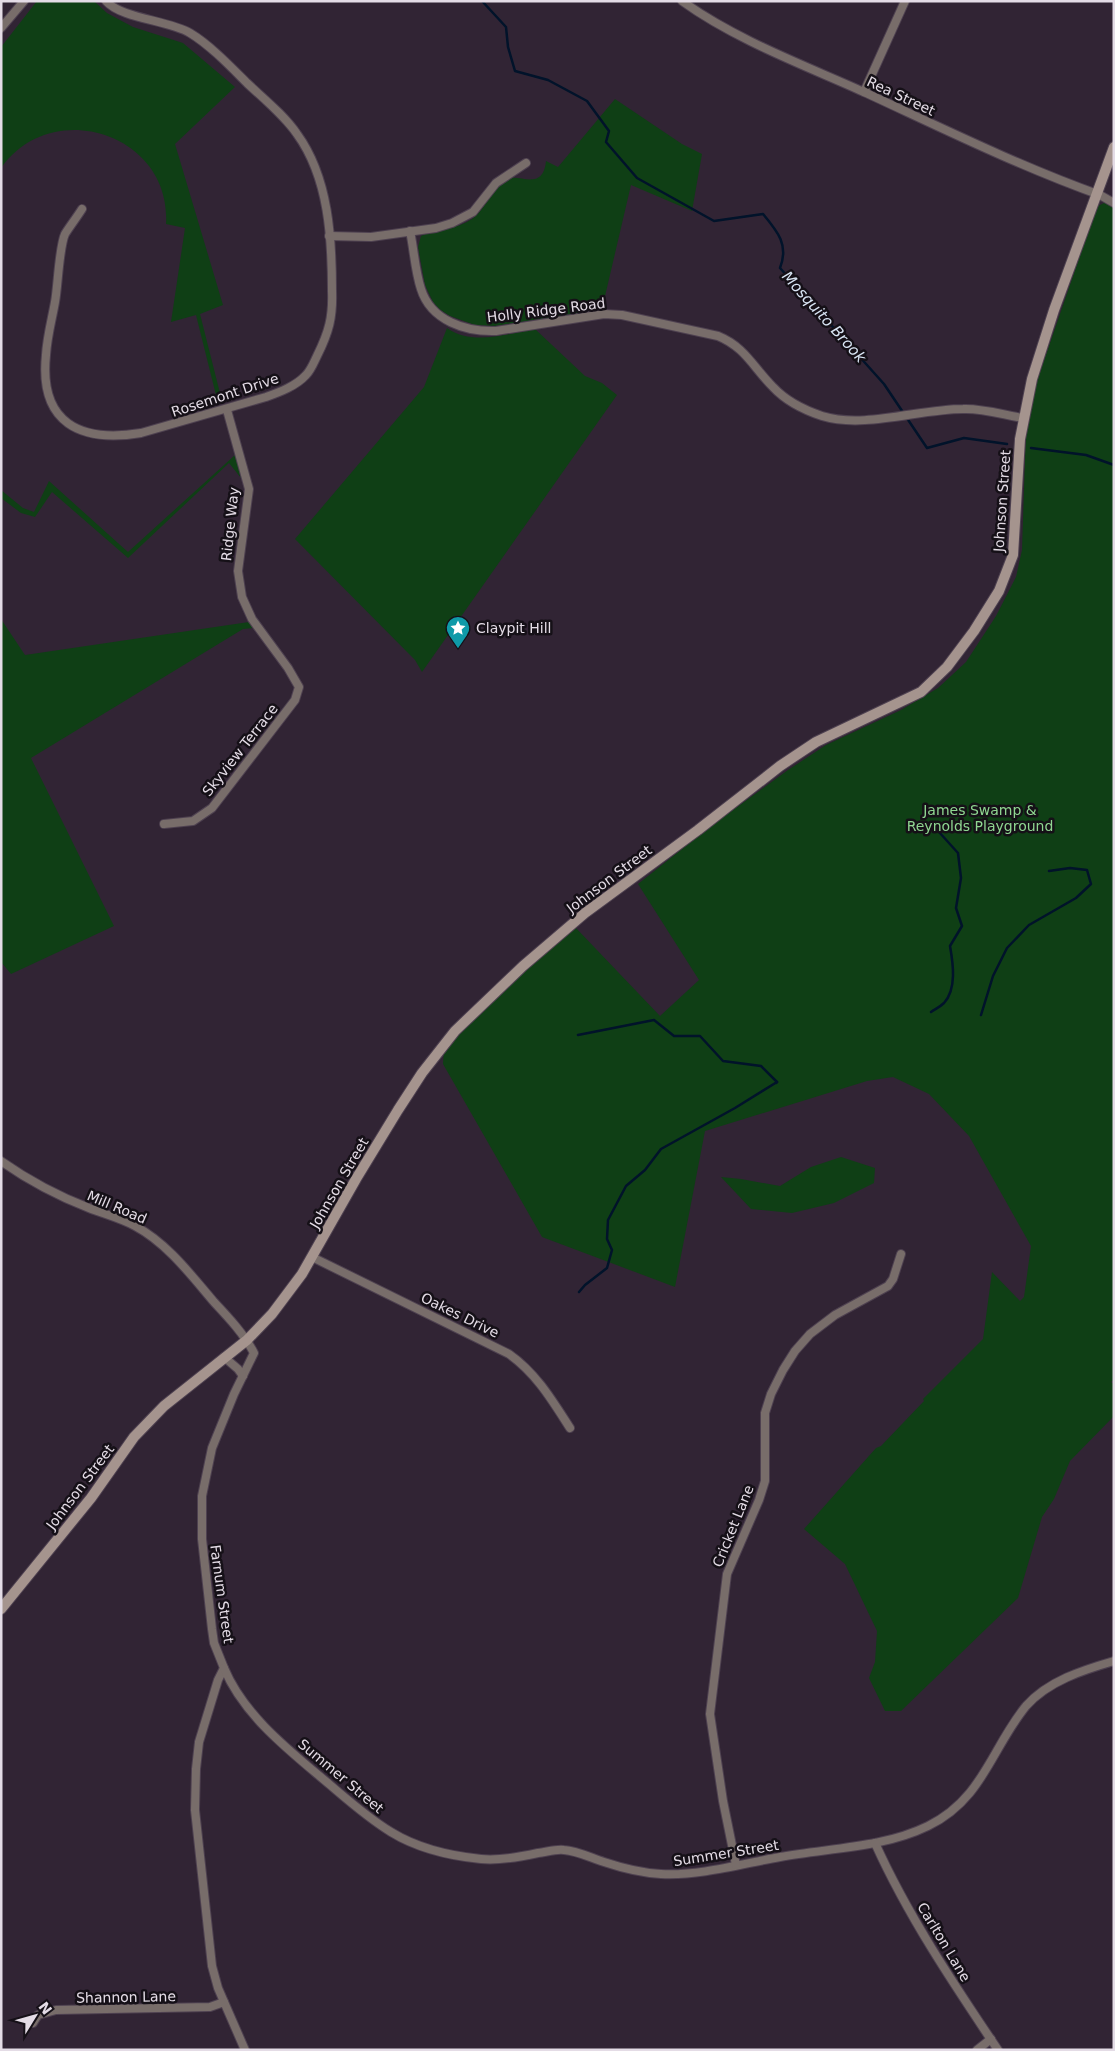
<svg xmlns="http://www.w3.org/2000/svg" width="1115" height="2051" font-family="'DejaVu Sans',sans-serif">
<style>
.green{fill:#0f3f15}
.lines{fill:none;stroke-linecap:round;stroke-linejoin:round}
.stream{stroke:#01132a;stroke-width:2.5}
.street-casing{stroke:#4e4150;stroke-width:10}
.secondary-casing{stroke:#4e4150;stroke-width:12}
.street{stroke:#786d6a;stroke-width:8}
.secondary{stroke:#a5948e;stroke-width:10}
.labels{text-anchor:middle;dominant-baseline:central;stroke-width:5;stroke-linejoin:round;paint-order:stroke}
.street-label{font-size:14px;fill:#e4dce6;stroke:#151017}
.poi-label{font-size:14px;fill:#e4dce6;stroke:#151017;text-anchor:start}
.park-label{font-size:14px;fill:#8fd691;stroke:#151017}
.water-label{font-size:15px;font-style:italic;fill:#d9e5f4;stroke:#151017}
</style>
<rect width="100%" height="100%" fill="#312434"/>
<g class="green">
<path d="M 37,1 L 94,1 L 107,13 L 133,27 L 183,43 L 235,87 L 175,144 L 223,305 L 200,314 L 222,401 L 218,403 L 196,315 L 171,322 L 185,228 L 166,224 C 172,135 53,95 1,168 L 1,47 Z"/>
<path d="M 615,99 L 682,144 L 702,154 L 692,211 L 631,185 L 602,309 L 495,326 L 475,325 L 450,316 L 439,309 L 433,302 L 425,285 L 418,247 L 421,236 C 437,228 456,230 472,219 C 486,209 493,186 507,179 C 519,173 543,192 546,161 L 558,167 Z"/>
<path d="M 1106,202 L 1114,207 L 1114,1380 L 1111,1382 L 1114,1384 L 1114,1416 L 1070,1461 L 1054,1499 L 1042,1517 L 1018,1598 L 901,1711 L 885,1711 L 869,1678 L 875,1662 L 877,1631 L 845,1564 L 804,1529 L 876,1448 L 881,1446 L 924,1401 L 923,1399 L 983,1339 L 992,1272 L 1020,1301 L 1024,1297 L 1031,1246 L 969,1136 L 929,1094 L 893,1077 L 867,1081 L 705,1131 L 675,1287 L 542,1237 L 443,1064 L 444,1049 L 517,976 L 575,927 L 660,1016 L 699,980 L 638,884 L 711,826 L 788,770 L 826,745 L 901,710 L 938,688 L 966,662 L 996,616 L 1016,577 L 1022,550 L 1026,429 L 1037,381 L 1095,212 L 1098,206 Z"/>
<path d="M 447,328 C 472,346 507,334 535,329 L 585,376 L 602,383 L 617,395 L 422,672 L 415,660 L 295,539 L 424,387 Z"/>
<path d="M 235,455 L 241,478 L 229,463 L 128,558 L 52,492 L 35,517 L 21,513 L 1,498 L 1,490 L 23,508 L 34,512 L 49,481 L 128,552 Z"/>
<path d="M 1,619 L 25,655 L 249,622 L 253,628 L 243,629 L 31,758 L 114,926 L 11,974 L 1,962 Z"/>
<path d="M 841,1157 L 875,1168 L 874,1183 L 834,1203 L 792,1213 L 751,1209 L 721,1177 L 741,1179 L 780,1186 L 811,1167 Z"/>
</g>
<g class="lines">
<g class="stream">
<path d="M 482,1 L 506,27 L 508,47 L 515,71 L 548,80 L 587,101 L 609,131 L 606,142 L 637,178 L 714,221 L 763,214 C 778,232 789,245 780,268 L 884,384 L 927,448 L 964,438 L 1007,444"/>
<path d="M 1031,448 L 1086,455 L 1114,465"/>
<path d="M 931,1012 C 935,1009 940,1007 944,1003 C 957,989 953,963 950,946 L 962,926 L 956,908 L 961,878 L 958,853 L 939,832"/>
<path d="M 981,1015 L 993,976 L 1007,948 L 1029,925 L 1076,898 L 1091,884 L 1087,870 L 1070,868 L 1049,871"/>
<path d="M 578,1035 L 654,1020 L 674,1036 L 700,1036 L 723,1061 L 761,1066 L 777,1082"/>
<path d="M 579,1292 L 585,1285 L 607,1268 L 612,1250 L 607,1239 L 608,1220 L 626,1186 L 645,1170 L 661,1149 L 735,1108 L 777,1082 L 776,1083"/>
</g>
<g class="street-casing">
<g id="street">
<path d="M 682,1 C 736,40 804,65 864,92 C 942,128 1019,166 1100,195 L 1114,203"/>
<path d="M 1,28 L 24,1"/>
<path d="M 864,92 L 905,1"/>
<path d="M 82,209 C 77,217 70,226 65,234 C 59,247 58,286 55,302 C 52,319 47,337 46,355 C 39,423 80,443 141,433 L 266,397 C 280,392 296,386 306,375 C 311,370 314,362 317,356 C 329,332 333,317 332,291 C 332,239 329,178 297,134 C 284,115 264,99 247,83 C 231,67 210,45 190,33 C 168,20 122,19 106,1"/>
<path d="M 410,231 C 414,250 415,271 421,289 C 431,321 466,332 496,331 L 604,314 L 622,315 L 718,336 C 745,347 753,367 773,387 C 786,401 804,410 822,416 C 864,429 919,409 963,409 C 982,408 1004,415 1023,418"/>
<path d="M 329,236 L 371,237 L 436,228 L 452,223 L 473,212 L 496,183 L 526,163"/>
<path d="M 164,824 L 193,821 L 212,808 L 295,700 L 299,687 L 288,668 L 252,619 L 242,597 L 238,571 L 249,489 L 227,410"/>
<path d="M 1,1161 C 28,1180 58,1196 89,1208 C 104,1214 120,1218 135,1226 C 167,1243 191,1275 214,1302 C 229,1318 244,1334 254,1353 L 234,1394 L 212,1448 L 202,1496 L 202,1539 L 212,1629 L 214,1643 L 224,1668 L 218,1680 L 199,1742 L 196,1769 L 195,1810 L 212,1966 L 218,1988 L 245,2050"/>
<path d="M 312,1257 L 509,1354 C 536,1373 552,1400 570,1428"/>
<path d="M 224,1357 L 238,1369 L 243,1376"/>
<path d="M 224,1668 C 244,1716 290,1751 329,1784 C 349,1801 368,1818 391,1832 C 417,1848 451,1856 481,1859 C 500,1861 520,1857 538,1853 C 547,1852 555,1849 564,1850 C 578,1851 591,1858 604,1862 C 622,1868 642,1873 661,1874 C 700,1876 741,1864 780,1857 C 829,1848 883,1848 928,1826 C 983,1799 991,1749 1026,1706 C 1048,1681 1083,1670 1114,1661"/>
<path d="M 875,1843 C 908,1916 953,1983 998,2050"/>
<path d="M 736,1865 L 723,1801 L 710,1714 L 727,1574 L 759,1500 L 765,1481 L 765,1413 L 771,1394 L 783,1370 L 795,1351 L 810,1334 L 835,1315 L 888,1286 L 893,1279 L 901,1254"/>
<path d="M 33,2023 L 38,2015 L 56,2010 L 210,2007 L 224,2002"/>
<path d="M 977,2050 L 991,2039"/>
</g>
</g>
<g class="secondary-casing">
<path id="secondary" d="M 1,1609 L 91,1498 L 134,1437 L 164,1406 L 247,1340 L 272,1314 L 302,1274 L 356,1179 L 398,1110 L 422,1073 L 455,1031 L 523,966 L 585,913 L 698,830 L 780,766 L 816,742 L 921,692 L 947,667 L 974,631 L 999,591 L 1013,555 L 1020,439 L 1032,379 L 1054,310 L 1114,147"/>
</g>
<use href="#street" class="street"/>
<use href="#secondary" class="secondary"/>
</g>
<defs>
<g id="sight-pin" transform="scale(1.25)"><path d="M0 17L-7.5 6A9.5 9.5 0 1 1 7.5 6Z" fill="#0f9aa8" stroke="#151017"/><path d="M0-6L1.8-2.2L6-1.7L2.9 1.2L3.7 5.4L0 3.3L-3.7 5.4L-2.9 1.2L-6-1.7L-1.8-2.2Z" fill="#fff"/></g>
</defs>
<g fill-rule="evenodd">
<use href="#sight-pin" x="458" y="628"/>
</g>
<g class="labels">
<g class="street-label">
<text transform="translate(901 96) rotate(25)">Rea Street</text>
<text transform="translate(546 310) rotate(-7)">Holly Ridge Road</text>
<text transform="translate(225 395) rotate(-18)">Rosemont Drive</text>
<text transform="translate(1002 501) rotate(-86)">Johnson Street</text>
<text transform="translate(230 524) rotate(-84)">Ridge Way</text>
<text transform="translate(240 750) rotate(-52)">Skyview Terrace</text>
<text transform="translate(609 879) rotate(-37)">Johnson Street</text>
<text transform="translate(339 1183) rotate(-60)">Johnson Street</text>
<text transform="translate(117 1207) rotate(23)">Mill Road</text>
<text transform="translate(460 1315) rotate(26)">Oakes Drive</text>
<text transform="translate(80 1487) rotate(-53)">Johnson Street</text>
<text transform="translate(733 1526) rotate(-68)">Cricket Lane</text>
<text transform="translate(222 1594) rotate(82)">Farnum Street</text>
<text transform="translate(341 1776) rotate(40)">Summer Street</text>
<text transform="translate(726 1853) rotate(-9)">Summer Street</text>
<text transform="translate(944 1942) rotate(59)">Carlton Lane</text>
<text transform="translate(126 1997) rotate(-1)">Shannon Lane</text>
</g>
<g class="poi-label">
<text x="476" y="628">Claypit Hill</text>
</g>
<g class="park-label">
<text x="980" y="810">James Swamp &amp;<tspan x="980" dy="16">Reynolds Playground</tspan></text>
</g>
<g class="water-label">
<text transform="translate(824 317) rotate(48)">Mosquito Brook</text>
</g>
</g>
<rect width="1115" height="2051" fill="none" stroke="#e4dce6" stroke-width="5"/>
<g transform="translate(35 2016) rotate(53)" stroke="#151017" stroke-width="4" paint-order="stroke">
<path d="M0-4L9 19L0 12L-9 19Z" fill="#e4dce6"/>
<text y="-8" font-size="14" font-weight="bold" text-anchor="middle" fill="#e4dce6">N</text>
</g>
</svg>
